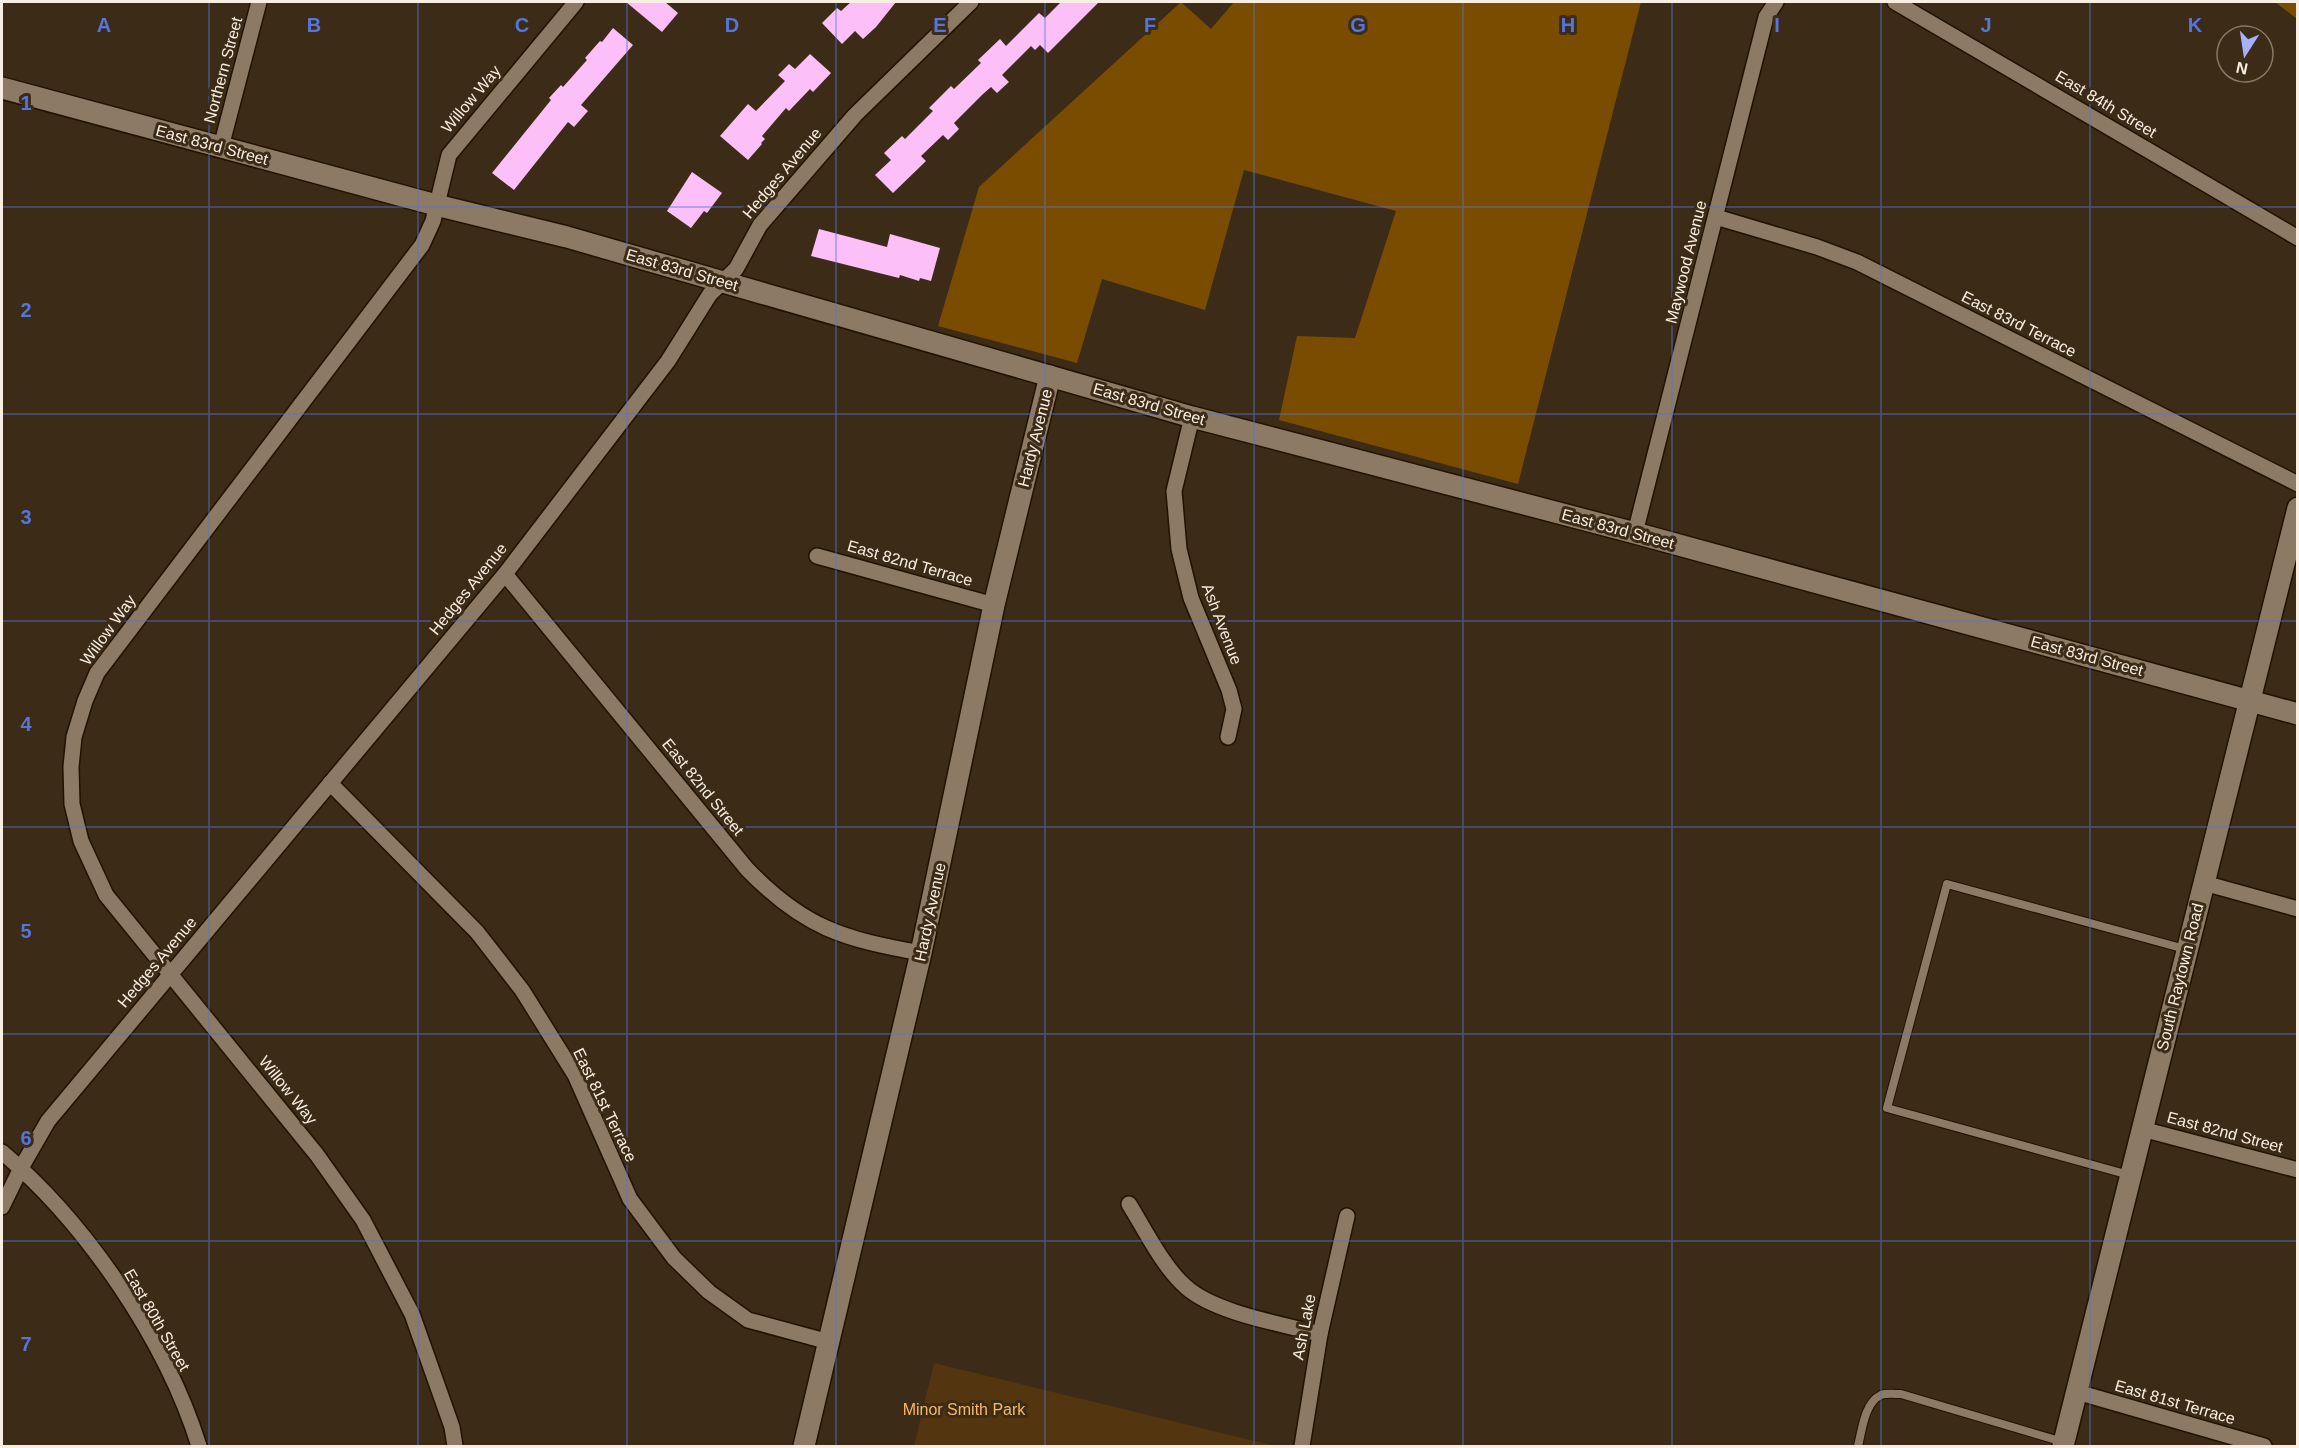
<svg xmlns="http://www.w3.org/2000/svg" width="2299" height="1448" font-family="Helvetica,sans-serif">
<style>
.green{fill:#53360f}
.forest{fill:#7a4c00}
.building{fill:#fcbff7}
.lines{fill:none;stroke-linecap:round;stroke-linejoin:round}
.lane-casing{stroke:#211302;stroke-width:10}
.street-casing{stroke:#211302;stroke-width:18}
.secondary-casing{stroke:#211302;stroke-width:24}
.lane{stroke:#8d7a64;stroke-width:8}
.street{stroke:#8d7a64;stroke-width:15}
.secondary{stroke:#8d7a64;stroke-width:21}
.grid{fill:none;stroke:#5476da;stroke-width:1.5;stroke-opacity:0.55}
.labels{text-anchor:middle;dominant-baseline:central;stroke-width:6;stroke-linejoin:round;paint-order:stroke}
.street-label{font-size:16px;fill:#f9eee2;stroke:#3b2b17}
.park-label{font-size:16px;fill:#fbb868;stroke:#3b2b17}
.grid-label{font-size:20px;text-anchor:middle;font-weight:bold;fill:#5476da;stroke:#3b2b17;stroke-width:6;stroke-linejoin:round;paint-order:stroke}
</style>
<rect width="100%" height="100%" fill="#3b2b17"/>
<path class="green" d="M 934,1363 L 1275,1446 L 914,1446 Z"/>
<g class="forest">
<path d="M 1181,2 L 1211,29 L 1234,2 L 1641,2 L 1518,484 L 1279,420 L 1297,336 L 1355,338 L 1396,211 L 1244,170 L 1205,310 L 1102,279 L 1077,363 L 938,326 L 979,187 Z"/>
<path d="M 2275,2 L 2297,2 L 2297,19 Z"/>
</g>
<g class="building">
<path d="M 626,2 L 665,2 L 678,13 L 662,32 Z"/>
<path d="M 851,2 L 896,2 L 876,27 L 863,39 L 855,31 L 842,44 L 822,23 L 837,8 L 841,11 Z"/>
<path d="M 1061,2 L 1099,2 L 1048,53 L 1040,45 L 1035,50 L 1031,46 L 1002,75 L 1009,82 L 997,93 L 991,87 L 983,94 L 954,123 L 959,129 L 948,140 L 943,135 L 921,156 L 926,161 L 893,193 L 875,175 L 891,160 L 884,153 L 902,136 L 905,139 L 933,111 L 929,108 L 951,86 L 954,89 L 981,63 L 978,60 L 1000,39 L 1006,46 L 1039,13 L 1045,18 Z"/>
<path d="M 613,28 L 633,45 L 581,105 L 588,111 L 574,127 L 568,122 L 514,190 L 492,173 L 551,100 L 549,98 L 561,85 L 563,87 L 587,60 L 585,58 L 600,41 L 602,42 Z"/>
<path d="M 810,54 L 831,73 L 813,92 L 810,89 L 789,111 L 786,108 L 762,136 L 765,139 L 761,143 L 762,144 L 748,160 L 720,136 L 748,104 L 756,111 L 785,81 L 778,75 L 789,64 L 795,69 Z"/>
<path d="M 692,172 L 722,193 L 707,213 L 704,211 L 691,228 L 667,211 Z"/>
<path d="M 819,229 L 887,247 L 890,234 L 940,248 L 931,281 L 920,278 L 919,281 L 900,275 L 899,278 L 811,256 Z"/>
</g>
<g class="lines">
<g class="lane-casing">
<g id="lane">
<path d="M 2129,1175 L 1887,1108 L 1947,884 L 2185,949"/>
<path d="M 1858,1446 C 1862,1431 1864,1403 1881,1395 C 1886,1393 1895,1394 1901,1394 L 2063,1442"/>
</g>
</g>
<g class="street-casing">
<g id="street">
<path d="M 1895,2 L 2298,238"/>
<path d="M 221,147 L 259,2"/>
<path d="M 1716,217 L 1817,247 L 1857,262 L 2298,484"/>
<path d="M 1192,417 L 1174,491 L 1179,549 L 1191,598 L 1229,690 L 1234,709 L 1228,737"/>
<path d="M 1635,533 L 1766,17 L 1776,2"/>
<path d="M 817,556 L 994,605"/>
<path d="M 505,574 L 747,869 C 804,928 843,939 921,953"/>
<path d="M 330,783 L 477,932 L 522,990 L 575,1075 L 630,1199 L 674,1258 L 709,1292 L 748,1320 L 829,1342"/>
<path d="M 2204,883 L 2298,909"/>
<path d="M 2142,1129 L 2298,1170"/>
<path d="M 2,1152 C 86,1223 166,1340 199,1446"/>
<path d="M 1129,1204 C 1145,1230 1163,1267 1186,1287 C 1215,1313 1282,1324 1320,1334"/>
<path d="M 2,1207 L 21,1168 L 48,1121 L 505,574 L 668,361 L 710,294 L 736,269 L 760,225 L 855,115 L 971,2"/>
<path d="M 2077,1392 L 2264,1446"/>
<path d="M 455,1446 L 452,1427 L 412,1314 L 363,1220 L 317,1155 L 106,895 L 81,841 L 72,804 L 71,767 L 74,737 L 85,701 L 97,673 L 422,245 L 433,221 L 449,155 L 576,2"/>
<path d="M 1302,1446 L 1320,1334 L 1347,1216"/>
</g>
</g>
<g class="secondary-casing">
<g id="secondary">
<path d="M 2,88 L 436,205 L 567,237 L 1192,417 L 1635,533 L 2298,714"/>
<path d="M 804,1446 L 921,953 L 994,605 L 1050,376"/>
<path d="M 2063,1446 L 2298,508"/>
</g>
</g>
<use href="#lane" class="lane"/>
<use href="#street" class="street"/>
<use href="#secondary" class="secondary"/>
</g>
<path class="grid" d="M 209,2 L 209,1446M 418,2 L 418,1446M 627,2 L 627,1446M 836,2 L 836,1446M 1045,2 L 1045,1446M 1254,2 L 1254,1446M 1463,2 L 1463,1446M 1672,2 L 1672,1446M 1881,2 L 1881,1446M 2090,2 L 2090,1446M 2,207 L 2298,207M 2,414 L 2298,414M 2,621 L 2298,621M 2,827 L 2298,827M 2,1034 L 2298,1034M 2,1241 L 2298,1241"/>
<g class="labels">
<g class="street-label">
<text transform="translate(223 70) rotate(-75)">Northern Street</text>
<text transform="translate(471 99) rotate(-50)">Willow Way</text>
<text transform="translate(2106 104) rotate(31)">East 84th Street</text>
<text transform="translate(212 145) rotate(15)">East 83rd Street</text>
<text transform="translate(782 173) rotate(-50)">Hedges Avenue</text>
<text transform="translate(1686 262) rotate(-76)">Maywood Avenue</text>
<text transform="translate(682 270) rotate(16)">East 83rd Street</text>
<text transform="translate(2019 324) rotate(27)">East 83rd Terrace</text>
<text transform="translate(1149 404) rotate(16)">East 83rd Street</text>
<text transform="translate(1035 438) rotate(-76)">Hardy Avenue</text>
<text transform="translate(1618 529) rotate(15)">East 83rd Street</text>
<text transform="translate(910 563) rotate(16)">East 82nd Terrace</text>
<text transform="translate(468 589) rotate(-51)">Hedges Avenue</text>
<text transform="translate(1222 624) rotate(69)">Ash Avenue</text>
<text transform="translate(108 630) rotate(-54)">Willow Way</text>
<text transform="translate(2087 656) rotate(15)">East 83rd Street</text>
<text transform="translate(703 787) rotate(51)">East 82nd Street</text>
<text transform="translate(930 912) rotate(-78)">Hardy Avenue</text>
<text transform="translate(157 962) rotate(-50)">Hedges Avenue</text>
<text transform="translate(2180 977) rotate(-76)">South Raytown Road</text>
<text transform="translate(288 1090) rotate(51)">Willow Way</text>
<text transform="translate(605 1105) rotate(64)">East 81st Terrace</text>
<text transform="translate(2225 1132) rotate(15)">East 82nd Street</text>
<text transform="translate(157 1320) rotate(60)">East 80th Street</text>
<text transform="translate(1304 1327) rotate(-79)">Ash Lake</text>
<text transform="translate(2175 1402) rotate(16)">East 81st Terrace</text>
</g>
<g class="park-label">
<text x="964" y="1409">Minor Smith Park</text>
</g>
</g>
<g class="grid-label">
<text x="104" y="32">A</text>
<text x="314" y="32">B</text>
<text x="522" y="32">C</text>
<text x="732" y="32">D</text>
<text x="940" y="32">E</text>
<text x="1150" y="32">F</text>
<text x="1358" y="32">G</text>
<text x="1568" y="32">H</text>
<text x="1777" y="32">I</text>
<text x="1986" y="32">J</text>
<text x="2195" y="32">K</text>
<text x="26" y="110">1</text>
<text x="26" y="317">2</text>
<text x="26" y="524">3</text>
<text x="26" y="731">4</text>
<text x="26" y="938">5</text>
<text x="26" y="1145">6</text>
<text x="26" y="1351">7</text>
</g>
<rect width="2299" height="1448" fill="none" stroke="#f9eee2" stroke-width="6"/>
<g transform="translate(2245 54) rotate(192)"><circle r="28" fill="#3b2b17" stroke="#877968" stroke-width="1.5"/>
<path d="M0-4.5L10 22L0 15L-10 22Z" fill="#a5b1fc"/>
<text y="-9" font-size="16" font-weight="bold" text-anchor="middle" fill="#f9eee2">N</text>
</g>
</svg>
